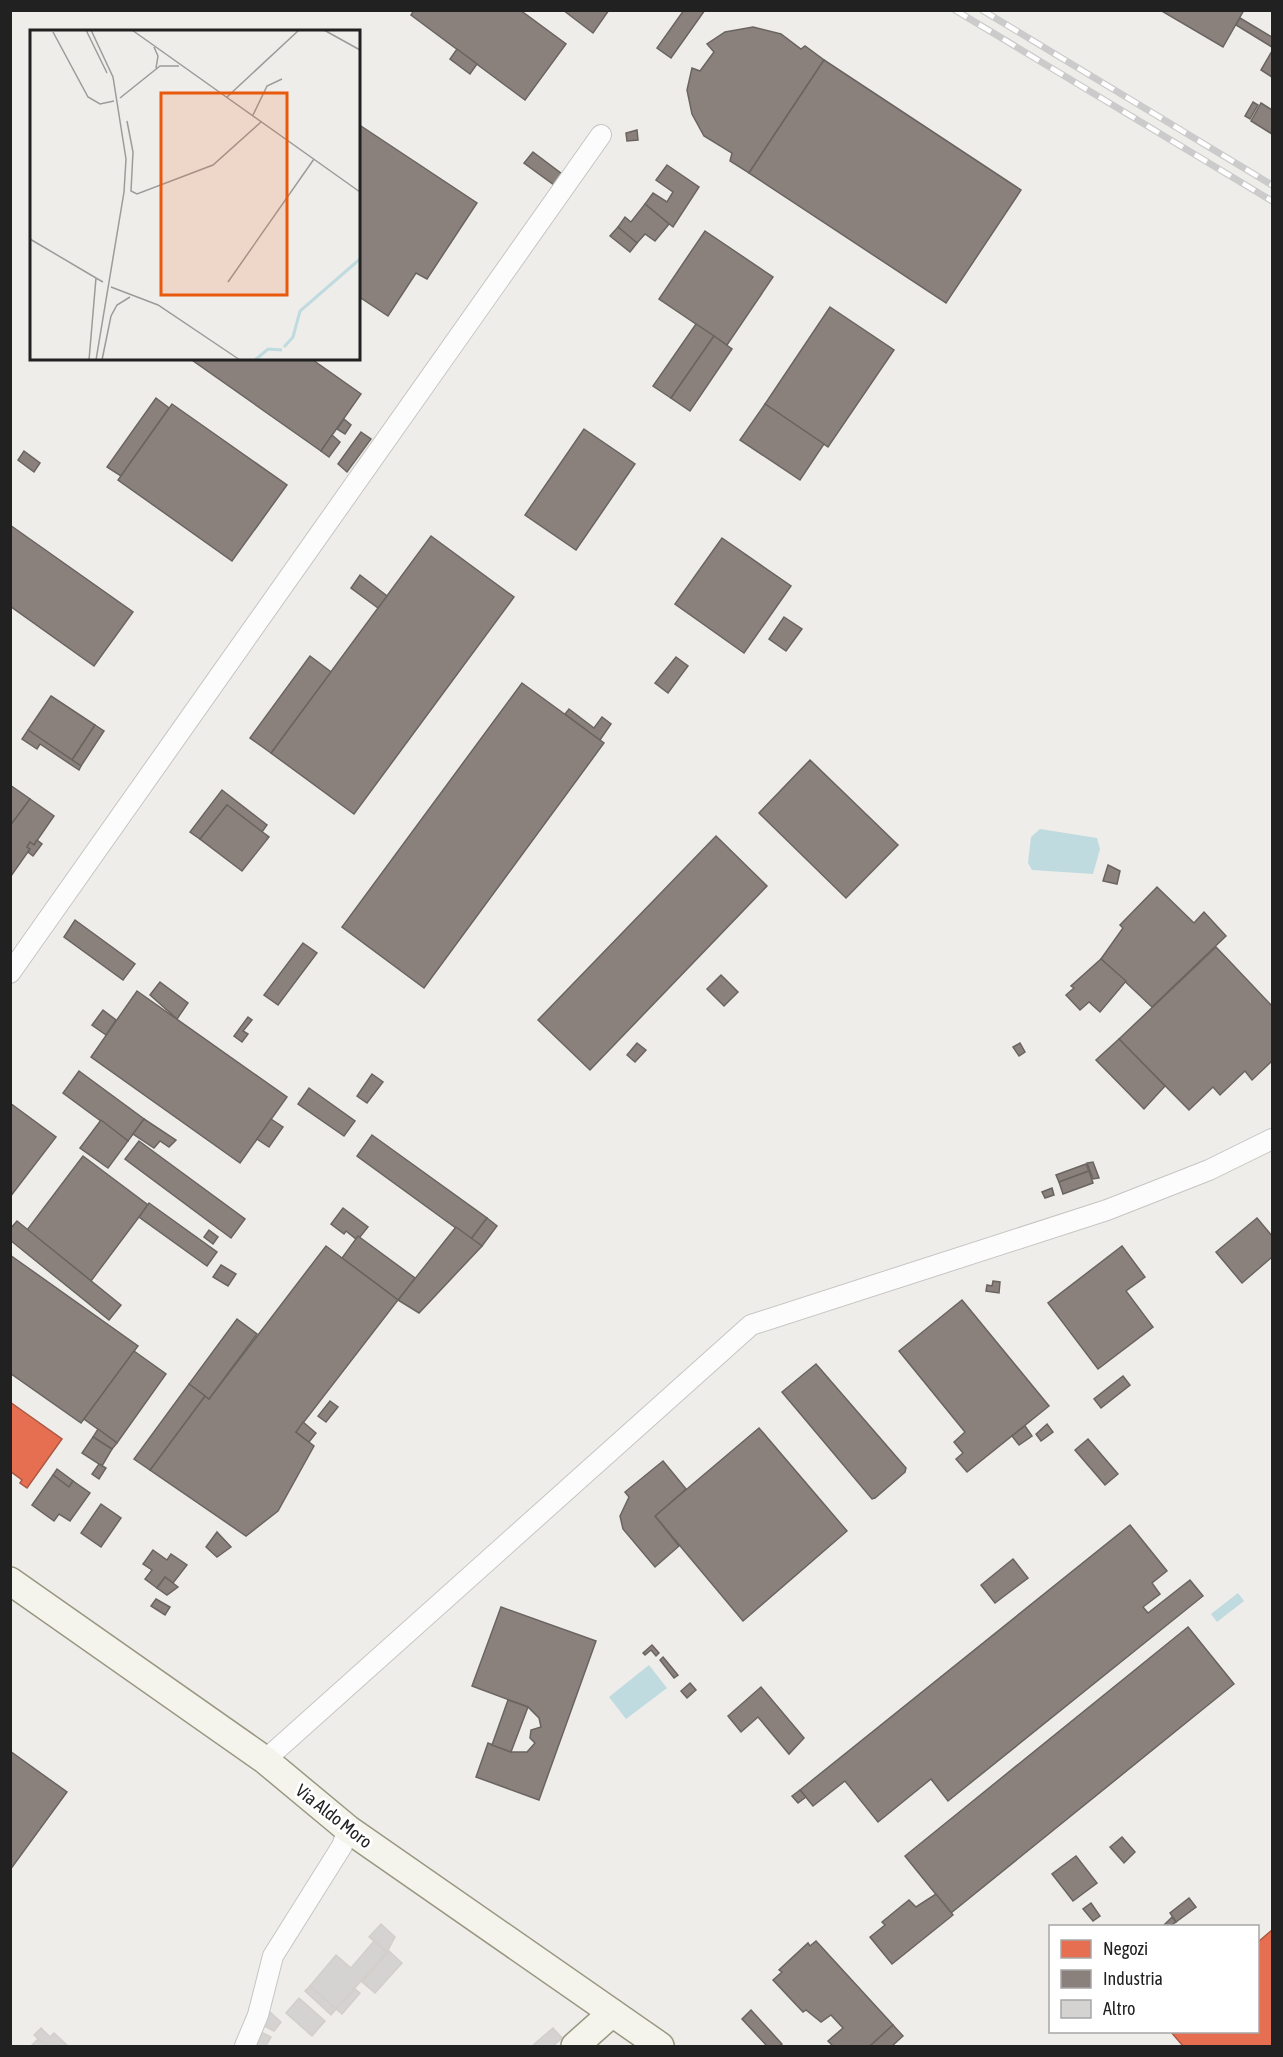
<svg xmlns="http://www.w3.org/2000/svg" width="1283" height="2057" font-family="'Asap Condensed',sans-serif">
<style>
.water{fill:#bfdbe0}
.shops{fill:#e76f51;stroke:#ac5843;stroke-width:1.5}
.industry{fill:#8a817c;stroke:#6a6461;stroke-width:1.5}
.building{fill:#d5d3d1;stroke:#d2cfcb;stroke-width:1.5}
.lines{fill:none;stroke-linecap:round;stroke-linejoin:round}
.street-casing{stroke:#c6c5c4;stroke-width:22}
.secondary-casing{stroke:#989882;stroke-width:30}
.street{stroke:#fdfcfc;stroke-width:20}
.secondary{stroke:#f4f4ec;stroke-width:27}
.rail-casing{stroke:#cbcbcb;stroke-width:7}
.rail{stroke:#fff;stroke-width:4.5;stroke-dasharray:14;stroke-linecap:butt}
.labels{text-anchor:middle;dominant-baseline:central;stroke-width:6;stroke-linejoin:round;paint-order:stroke}
.street-label{font-size:18px;fill:#212121;stroke:#fff}
.inset-river{fill:none;stroke:#bfdbe0;stroke-width:3}
.inset-road{fill:none;stroke:#9d9b9a;stroke-width:1.5}
.view{fill:#e8590c;fill-opacity:0.15;stroke:#e8590c;stroke-width:3}
.inset-edge{fill:none;stroke:#212121;stroke-width:3}
</style>
<rect width="100%" height="100%" fill="#efedea"/>
<g class="water">
<path d="M 1040,829 L 1097,838 L 1100,849 L 1093,874 L 1032,870 L 1028,863 L 1031,837 Z"/>
<path d="M 1238,1593 L 1244,1601 L 1217,1622 L 1211,1614 Z"/>
<path d="M 649,1665 L 667,1688 L 626,1719 L 609,1697 Z"/>
</g>
<g class="shops">
<path d="M 10,1402 L 62,1439 L 27,1488 L 20,1483 L 22,1480 L 10,1471 Z"/>
<path d="M 1272,1930 L 1272,2046 L 1183,2046 L 1171,2032 L 1258,2032 L 1258,1942 Z"/>
</g>
<g class="industry">
<path d="M 414,10 L 520,10 L 566,44 L 525,100 L 411,15 Z"/>
<path d="M 563,10 L 609,10 L 593,33 Z"/>
<path d="M 684,10 L 705,10 L 671,58 L 657,48 Z"/>
<path d="M 1160,10 L 1244,10 L 1223,47 Z"/>
<path d="M 1240,18 L 1272,37 L 1272,47 L 1236,25 Z"/>
<path d="M 753,27 L 781,34 L 801,49 L 805,46 L 824,60 L 749,173 L 730,161 L 732,153 L 704,136 L 692,114 L 687,90 L 692,68 L 700,71 L 714,52 L 707,44 L 725,32 Z"/>
<path d="M 457,49 L 477,64 L 470,74 L 450,59 Z"/>
<path d="M 1272,51 L 1272,77 L 1261,70 Z"/>
<path d="M 824,60 L 1021,190 L 946,303 L 749,173 Z"/>
<path d="M 1253,102 L 1258,105 L 1250,119 L 1245,116 Z"/>
<path d="M 1261,103 L 1272,110 L 1272,134 L 1251,121 Z"/>
<path d="M 358,124 L 477,203 L 427,279 L 416,273 L 388,316 L 358,296 Z"/>
<path d="M 637,130 L 638,140 L 627,141 L 626,133 Z"/>
<path d="M 533,152 L 562,174 L 554,185 L 524,163 Z"/>
<path d="M 667,165 L 699,187 L 673,227 L 645,204 L 653,193 L 667,202 L 673,192 L 656,180 Z"/>
<path d="M 645,204 L 669,224 L 655,241 L 645,234 L 637,243 L 618,227 L 625,217 L 631,222 Z"/>
<path d="M 618,227 L 637,243 L 630,252 L 610,236 Z"/>
<path d="M 705,231 L 773,277 L 727,345 L 659,299 Z"/>
<path d="M 830,307 L 894,350 L 828,447 L 765,404 Z"/>
<path d="M 696,324 L 714,336 L 671,398 L 653,386 Z"/>
<path d="M 714,336 L 732,349 L 690,411 L 671,398 Z"/>
<path d="M 189,358 L 310,358 L 361,394 L 321,451 Z"/>
<path d="M 156,398 L 169,408 L 121,476 L 107,467 Z"/>
<path d="M 172,404 L 287,485 L 232,561 L 118,480 Z"/>
<path d="M 765,404 L 824,444 L 800,480 L 740,440 Z"/>
<path d="M 344,419 L 351,425 L 345,434 L 337,429 Z"/>
<path d="M 584,429 L 635,464 L 576,550 L 525,515 Z"/>
<path d="M 361,432 L 371,439 L 347,472 L 338,464 Z"/>
<path d="M 332,435 L 340,442 L 329,457 L 321,451 Z"/>
<path d="M 24,451 L 40,463 L 34,472 L 18,460 Z"/>
<path d="M 10,525 L 133,612 L 94,666 L 10,606 Z"/>
<path d="M 431,536 L 514,597 L 354,814 L 271,753 Z"/>
<path d="M 722,538 L 791,586 L 744,653 L 675,604 Z"/>
<path d="M 360,575 L 387,596 L 378,608 L 351,588 Z"/>
<path d="M 784,617 L 802,629 L 786,651 L 769,639 Z"/>
<path d="M 310,656 L 331,672 L 271,753 L 250,738 Z"/>
<path d="M 676,657 L 688,666 L 668,693 L 655,683 Z"/>
<path d="M 522,683 L 604,743 L 424,988 L 342,927 Z"/>
<path d="M 51,696 L 95,725 L 72,760 L 28,730 Z"/>
<path d="M 569,709 L 594,728 L 602,717 L 611,724 L 600,740 L 565,714 Z"/>
<path d="M 95,725 L 104,731 L 81,766 L 72,760 Z"/>
<path d="M 28,730 L 81,766 L 79,770 L 40,744 L 37,749 L 22,739 Z"/>
<path d="M 810,760 L 898,845 L 846,898 L 759,813 Z"/>
<path d="M 10,785 L 30,799 L 10,826 Z"/>
<path d="M 222,790 L 267,825 L 262,832 L 227,805 L 200,839 L 190,832 Z"/>
<path d="M 30,799 L 54,816 L 34,845 L 30,842 L 27,847 L 30,849 L 11,876 L 10,826 Z"/>
<path d="M 227,805 L 269,837 L 242,871 L 200,839 Z"/>
<path d="M 716,836 L 767,886 L 590,1070 L 538,1020 Z"/>
<path d="M 37,840 L 42,844 L 33,856 L 28,852 L 30,849 L 27,847 L 30,842 L 34,845 Z"/>
<path d="M 1108,865 L 1120,871 L 1117,884 L 1103,881 Z"/>
<path d="M 1157,887 L 1194,923 L 1204,912 L 1226,936 L 1152,1007 L 1101,959 L 1123,928 L 1120,925 Z"/>
<path d="M 75,920 L 135,964 L 123,980 L 64,937 Z"/>
<path d="M 303,943 L 317,953 L 278,1005 L 264,995 Z"/>
<path d="M 1216,947 L 1272,1006 L 1272,1061 L 1252,1080 L 1245,1071 L 1220,1095 L 1213,1087 L 1189,1110 L 1119,1039 Z"/>
<path d="M 1101,959 L 1126,981 L 1100,1012 L 1089,1002 L 1080,1010 L 1066,995 L 1074,988 L 1071,986 Z"/>
<path d="M 721,975 L 738,992 L 724,1006 L 707,989 Z"/>
<path d="M 160,982 L 188,1003 L 177,1019 L 150,995 Z"/>
<path d="M 137,991 L 287,1097 L 240,1163 L 91,1057 Z"/>
<path d="M 103,1010 L 116,1020 L 106,1035 L 92,1025 Z"/>
<path d="M 248,1017 L 252,1020 L 243,1031 L 248,1034 L 242,1042 L 234,1036 Z"/>
<path d="M 1119,1039 L 1165,1086 L 1144,1109 L 1096,1060 Z"/>
<path d="M 637,1043 L 646,1050 L 635,1062 L 627,1055 Z"/>
<path d="M 1020,1043 L 1025,1052 L 1019,1056 L 1013,1047 Z"/>
<path d="M 79,1071 L 144,1119 L 128,1141 L 63,1093 Z"/>
<path d="M 372,1074 L 383,1082 L 367,1103 L 357,1096 Z"/>
<path d="M 309,1088 L 355,1121 L 344,1136 L 298,1104 Z"/>
<path d="M 10,1103 L 56,1137 L 10,1197 Z"/>
<path d="M 144,1119 L 176,1140 L 169,1147 L 160,1141 L 154,1148 L 133,1134 Z"/>
<path d="M 271,1119 L 283,1127 L 269,1147 L 257,1139 Z"/>
<path d="M 101,1120 L 128,1141 L 108,1168 L 80,1148 Z"/>
<path d="M 372,1135 L 487,1218 L 471,1239 L 357,1156 Z"/>
<path d="M 139,1141 L 245,1219 L 231,1238 L 125,1159 Z"/>
<path d="M 83,1156 L 148,1205 L 91,1281 L 27,1230 Z"/>
<path d="M 1093,1162 L 1099,1178 L 1093,1179 L 1087,1163 Z"/>
<path d="M 1086,1164 L 1089,1171 L 1059,1182 L 1056,1175 Z"/>
<path d="M 1089,1171 L 1093,1183 L 1063,1194 L 1059,1182 Z"/>
<path d="M 1052,1188 L 1054,1195 L 1045,1198 L 1042,1192 Z"/>
<path d="M 149,1203 L 217,1252 L 207,1266 L 139,1217 Z"/>
<path d="M 343,1208 L 368,1227 L 360,1237 L 356,1239 L 346,1231 L 344,1234 L 331,1224 Z"/>
<path d="M 487,1218 L 497,1226 L 482,1246 L 471,1239 Z"/>
<path d="M 1257,1218 L 1272,1236 L 1272,1257 L 1242,1283 L 1216,1252 Z"/>
<path d="M 17,1221 L 121,1305 L 109,1320 L 10,1240 L 10,1229 Z"/>
<path d="M 456,1227 L 482,1246 L 419,1313 L 398,1300 Z"/>
<path d="M 209,1230 L 218,1237 L 213,1244 L 204,1237 Z"/>
<path d="M 358,1236 L 415,1278 L 398,1300 L 342,1258 Z"/>
<path d="M 326,1246 L 398,1300 L 296,1432 L 314,1446 L 278,1511 L 246,1536 L 150,1470 L 205,1396 L 209,1399 Z"/>
<path d="M 1122,1246 L 1145,1277 L 1126,1291 L 1153,1327 L 1098,1369 L 1048,1303 Z"/>
<path d="M 10,1255 L 138,1346 L 81,1423 L 10,1373 Z"/>
<path d="M 221,1265 L 236,1274 L 228,1286 L 213,1277 Z"/>
<path d="M 993,1281 L 1000,1282 L 999,1293 L 986,1291 L 987,1285 L 992,1286 Z"/>
<path d="M 962,1300 L 1049,1406 L 967,1472 L 956,1459 L 963,1453 L 954,1442 L 965,1432 L 899,1351 Z"/>
<path d="M 237,1319 L 257,1334 L 209,1399 L 189,1384 Z"/>
<path d="M 134,1351 L 166,1374 L 117,1443 L 84,1419 Z"/>
<path d="M 816,1364 L 906,1468 L 905,1472 L 875,1498 L 872,1499 L 782,1392 Z"/>
<path d="M 1123,1376 L 1130,1385 L 1101,1408 L 1094,1399 Z"/>
<path d="M 189,1384 L 205,1396 L 150,1470 L 134,1459 Z"/>
<path d="M 330,1401 L 338,1407 L 326,1422 L 318,1416 Z"/>
<path d="M 303,1422 L 316,1433 L 309,1442 L 296,1432 Z"/>
<path d="M 1047,1424 L 1053,1432 L 1041,1441 L 1036,1434 Z"/>
<path d="M 1025,1426 L 1032,1436 L 1019,1445 L 1012,1436 Z"/>
<path d="M 759,1428 L 847,1531 L 743,1621 L 655,1516 Z"/>
<path d="M 98,1429 L 117,1443 L 112,1449 L 93,1437 Z"/>
<path d="M 93,1437 L 112,1449 L 102,1466 L 82,1453 Z"/>
<path d="M 1088,1439 L 1118,1474 L 1105,1485 L 1075,1450 Z"/>
<path d="M 663,1461 L 686,1489 L 655,1516 L 679,1546 L 655,1567 L 623,1529 L 620,1516 L 629,1497 L 625,1492 Z"/>
<path d="M 99,1464 L 106,1468 L 99,1479 L 92,1474 Z"/>
<path d="M 57,1469 L 73,1481 L 69,1487 L 53,1475 Z"/>
<path d="M 53,1475 L 69,1487 L 73,1481 L 90,1493 L 70,1521 L 59,1514 L 54,1521 L 32,1505 Z"/>
<path d="M 101,1504 L 121,1518 L 101,1547 L 81,1533 Z"/>
<path d="M 1130,1525 L 1167,1571 L 1152,1583 L 1160,1594 L 1143,1607 L 1148,1613 L 1190,1580 L 1203,1596 L 948,1801 L 931,1779 L 878,1822 L 845,1781 L 813,1806 L 800,1790 Z"/>
<path d="M 217,1532 L 231,1547 L 217,1557 L 206,1547 Z"/>
<path d="M 153,1550 L 167,1560 L 171,1554 L 187,1565 L 173,1583 L 165,1577 L 157,1588 L 145,1579 L 152,1570 L 143,1564 Z"/>
<path d="M 1013,1559 L 1028,1578 L 995,1603 L 981,1585 Z"/>
<path d="M 165,1577 L 178,1587 L 167,1595 L 157,1588 Z"/>
<path d="M 156,1599 L 170,1607 L 165,1615 L 151,1606 Z"/>
<path d="M 501,1607 L 596,1641 L 539,1800 L 476,1777 L 488,1743 L 511,1752 L 527,1752 L 535,1743 L 530,1738 L 531,1730 L 541,1727 L 539,1718 L 528,1707 L 472,1686 Z"/>
<path d="M 1188,1627 L 1234,1684 L 951,1913 L 905,1856 Z"/>
<path d="M 652,1645 L 659,1653 L 656,1656 L 651,1650 L 645,1655 L 643,1653 Z"/>
<path d="M 663,1657 L 678,1675 L 674,1678 L 660,1660 Z"/>
<path d="M 690,1683 L 696,1690 L 687,1698 L 681,1691 Z"/>
<path d="M 761,1687 L 804,1738 L 789,1754 L 758,1717 L 741,1732 L 728,1716 Z"/>
<path d="M 508,1700 L 528,1707 L 511,1752 L 492,1745 Z"/>
<path d="M 10,1751 L 67,1792 L 10,1870 Z"/>
<path d="M 800,1790 L 806,1797 L 798,1803 L 792,1796 Z"/>
<path d="M 1122,1837 L 1135,1852 L 1124,1863 L 1110,1847 Z"/>
<path d="M 1076,1856 L 1097,1883 L 1073,1901 L 1052,1874 Z"/>
<path d="M 936,1894 L 953,1915 L 892,1964 L 870,1937 L 885,1925 L 882,1922 L 909,1900 L 916,1907 Z"/>
<path d="M 1189,1898 L 1196,1907 L 1176,1922 L 1170,1913 Z"/>
<path d="M 1091,1903 L 1100,1916 L 1093,1921 L 1083,1909 Z"/>
<path d="M 1172,1917 L 1176,1922 L 1170,1926 L 1163,1926 Z"/>
<path d="M 816,1941 L 893,2025 L 870,2046 L 833,2046 L 828,2041 L 843,2028 L 831,2015 L 821,2022 L 806,2010 L 803,2012 L 773,1980 L 782,1972 L 779,1970 L 808,1943 L 810,1946 Z"/>
<path d="M 751,2010 L 782,2044 L 779,2046 L 767,2046 L 742,2019 Z"/>
<path d="M 893,2025 L 903,2036 L 892,2046 L 870,2046 Z"/>
</g>
<g class="building">
<path d="M 381,1924 L 395,1937 L 387,1952 L 369,1937 Z"/>
<path d="M 374,1941 L 387,1952 L 336,2009 L 310,1986 L 336,1955 L 351,1968 Z"/>
<path d="M 389,1951 L 402,1963 L 375,1993 L 362,1982 Z"/>
<path d="M 310,1986 L 336,2009 L 331,2015 L 305,1991 Z"/>
<path d="M 355,1989 L 360,1993 L 342,2014 L 336,2009 Z"/>
<path d="M 299,1998 L 325,2021 L 312,2036 L 286,2013 Z"/>
<path d="M 270,2012 L 281,2022 L 274,2031 L 264,2026 Z"/>
<path d="M 41,2028 L 50,2037 L 54,2033 L 68,2046 L 49,2046 L 43,2043 L 34,2035 Z"/>
<path d="M 553,2028 L 562,2038 L 553,2046 L 532,2046 Z"/>
<path d="M 261,2032 L 271,2037 L 266,2046 L 254,2046 Z"/>
<path d="M 38,2039 L 44,2042 L 49,2046 L 31,2046 Z"/>
</g>
<g class="lines">
<g class="street-casing">
<g id="street">
<path d="M 10,973 L 601,135"/>
<path d="M 265,1760 L 751,1325 L 1107,1210 L 1209,1170 L 1272,1139"/>
<path d="M 245,2046 L 258,2015 L 273,1956 L 342,1846 L 348,1829"/>
</g>
</g>
<g class="secondary-casing">
<g id="secondary">
<path d="M 10,1581 L 265,1760 L 348,1829 L 660,2046"/>
<path d="M 575,2046 L 612,2013"/>
</g>
</g>
<use href="#street" class="street"/>
<use href="#secondary" class="secondary"/>
<g class="rail-casing">
<g id="rail">
<path d="M 955,10 L 1272,201"/>
<path d="M 982,10 L 1272,185"/>
</g>
</g>
<use href="#rail" class="rail"/>
</g>
<g class="labels">
<g class="street-label">
<text transform="translate(334 1816) rotate(38)">Via Aldo Moro</text>
</g>
</g>
<g transform="translate(30 30)">
<rect width="330" height="330" fill="#efedea"/>
<path class="inset-river" d="M 254,317 L 263,307 L 270,281 L 330,229M 225,330 L 238,319 L 252,320"/>
<path class="inset-road" d="M 56,0 L 77,43M 61,0 L 83,47 L 96,129 L 94,162 L 66,330M 102,0 L 330,162M 294,0 L 330,20M 23,2 L 58,67 L 70,74 L 84,71M 124,17 L 128,26 L 126,38M 197,67 L 269,0M 90,68 L 130,36 L 149,36M 223,85 L 237,56 L 252,49M 97,91 L 103,122 L 101,161 L 107,164 L 183,135 L 231,92M 0,209 L 66,248M 198,252 L 284,129M 81,257 L 128,275 L 210,330M 59,330 L 66,248 L 73,252M 72,330 L 81,286 L 87,275 L 100,267"/>
<path class="view" d="M 131,63 L 257,63 L 257,265 L 131,265 Z"/>
<rect width="330" height="330" class="inset-edge"/>
</g>
<rect width="1283" height="2057" fill="none" stroke="#212121" stroke-width="24"/>
<rect x="1049" y="1925" width="210" height="108" fill="#ffffff" stroke="#a6a6a6" stroke-width="1.5"/>
<rect x="1061" y="1940" width="30" height="18" fill="#e76f51" stroke="#a6a6a6" stroke-width="1.5"/>
<text x="1103" y="1955" font-size="18" fill="#212121">Negozi</text>
<rect x="1061" y="1970" width="30" height="18" fill="#8a817c" stroke="#a6a6a6" stroke-width="1.5"/>
<text x="1103" y="1985" font-size="18" fill="#212121">Industria</text>
<rect x="1061" y="2000" width="30" height="18" fill="#d5d3d1" stroke="#a6a6a6" stroke-width="1.5"/>
<text x="1103" y="2015" font-size="18" fill="#212121">Altro</text>
</svg>
